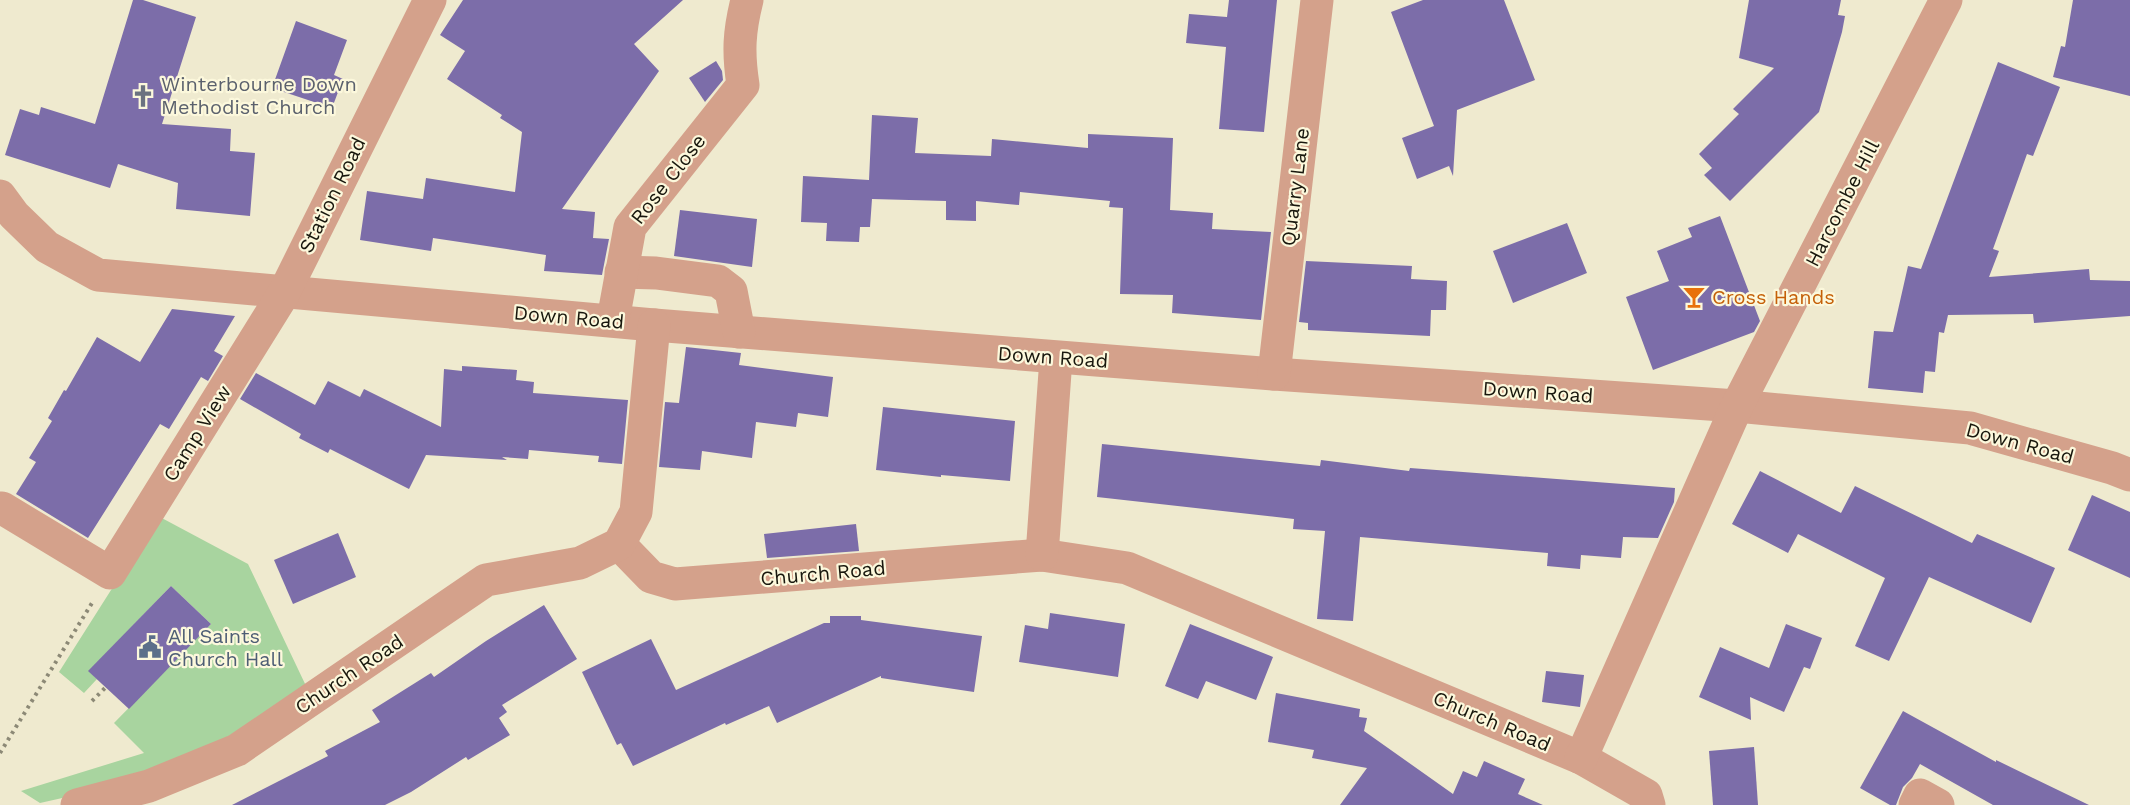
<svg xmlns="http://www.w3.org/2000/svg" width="2130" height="805" font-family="'Work Sans',sans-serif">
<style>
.green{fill:#a8d49f}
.building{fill:#7c6da9}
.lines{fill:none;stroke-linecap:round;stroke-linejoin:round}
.path{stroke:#8c8976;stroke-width:4;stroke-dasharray:3 4.5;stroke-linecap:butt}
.minor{stroke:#d4a18b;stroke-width:33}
.labels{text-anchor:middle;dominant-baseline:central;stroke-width:4.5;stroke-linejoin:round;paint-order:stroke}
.worship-label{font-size:20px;fill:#5b616d;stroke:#fcf8dc;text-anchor:start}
.street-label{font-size:20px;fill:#18170d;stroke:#fcf8dc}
.food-label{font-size:20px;fill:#c56008;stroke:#fcf8dc;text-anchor:start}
.service-label{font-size:20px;fill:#4e5e75;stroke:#fcf8dc;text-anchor:start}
</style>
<rect width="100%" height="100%" fill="#efeacf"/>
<path class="green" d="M 158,516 L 248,564 L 307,688 L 288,705 L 147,779 L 40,803 L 21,791 L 144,753 L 114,723 L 211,624 L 171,586 L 89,671 L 97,679 L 84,693 L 59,672 Z"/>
<g class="building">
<path d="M 133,0 L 143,0 L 196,17 L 162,124 L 231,129 L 230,151 L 255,153 L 250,216 L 176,209 L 178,183 L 118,164 L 110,188 L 5,155 L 20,109 L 39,115 L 41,107 L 95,124 Z"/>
<path d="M 463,0 L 683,0 L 634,44 L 659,71 L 562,209 L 595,212 L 593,238 L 609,239 L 602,275 L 544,271 L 546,255 L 433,238 L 431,251 L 360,240 L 367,191 L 423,199 L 426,178 L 515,192 L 522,132 L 500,118 L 502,115 L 447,79 L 465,51 L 440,35 Z"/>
<path d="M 1229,0 L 1277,0 L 1264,132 L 1219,129 L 1226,47 L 1186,43 L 1189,14 L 1227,17 Z"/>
<path d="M 1423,0 L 1504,0 L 1535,80 L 1457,110 L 1453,176 L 1449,166 L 1417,179 L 1402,138 L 1434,126 L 1391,12 Z"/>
<path d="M 1749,0 L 1841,0 L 1838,15 L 1845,16 L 1842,32 L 1819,112 L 1730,201 L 1704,175 L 1712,168 L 1699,154 L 1739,114 L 1733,109 L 1774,68 L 1739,58 Z"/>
<path d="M 2073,0 L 2130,0 L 2130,96 L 2053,77 L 2061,46 L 2065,47 Z"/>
<path d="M 296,21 L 347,40 L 334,75 L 343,79 L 332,108 L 272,88 Z"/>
<path d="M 716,61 L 722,71 L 723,80 L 705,102 L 689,78 Z"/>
<path d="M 1998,62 L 2060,87 L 2033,156 L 2027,154 L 1993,249 L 1999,251 L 1989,277 L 2089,269 L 2090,280 L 2130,281 L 2130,316 L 2034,323 L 2033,314 L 1948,315 L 1944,333 L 1939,332 L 1935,372 L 1925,371 L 1923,393 L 1868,388 L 1874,331 L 1893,332 L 1908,266 L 1921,269 Z"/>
<path d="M 872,115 L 918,118 L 915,153 L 991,156 L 992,139 L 1088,148 L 1088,134 L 1173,138 L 1170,210 L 1213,213 L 1212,229 L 1271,232 L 1261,320 L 1172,313 L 1173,295 L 1120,294 L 1123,208 L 1109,207 L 1110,201 L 1020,192 L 1019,205 L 976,201 L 976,221 L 946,220 L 946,201 L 872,199 L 870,227 L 860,227 L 859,242 L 826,241 L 827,223 L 801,222 L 803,176 L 869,180 Z"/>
<path d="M 680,210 L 757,219 L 752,267 L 674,256 Z"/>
<path d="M 1720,216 L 1760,321 L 1754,332 L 1653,370 L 1626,297 L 1669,281 L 1657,251 L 1692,237 L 1688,228 Z"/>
<path d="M 1567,223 L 1587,273 L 1513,303 L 1493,251 Z"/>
<path d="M 1306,261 L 1412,266 L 1411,279 L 1447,281 L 1446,310 L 1431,310 L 1430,336 L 1308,330 L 1308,323 L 1299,322 Z"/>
<path d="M 172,309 L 235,316 L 214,351 L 223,356 L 208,381 L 201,377 L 169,429 L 160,424 L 88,538 L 16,494 L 36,462 L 29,458 L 52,421 L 48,418 L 64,390 L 66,391 L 97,337 L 140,362 Z"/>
<path d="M 686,347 L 741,353 L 739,365 L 833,377 L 828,417 L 798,413 L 796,427 L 756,422 L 752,458 L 702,451 L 700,470 L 659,467 L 665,402 L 679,403 Z"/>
<path d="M 462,366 L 517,370 L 516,380 L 534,382 L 533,393 L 628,400 L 622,464 L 598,462 L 599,456 L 529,450 L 528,459 L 502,457 L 507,460 L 426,455 L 409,489 L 330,449 L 328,453 L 299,438 L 301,434 L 240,399 L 256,373 L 315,405 L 328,381 L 360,397 L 364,389 L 441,427 L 444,369 L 462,371 Z"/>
<path d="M 883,407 L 1015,421 L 1010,481 L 941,475 L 941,477 L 876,470 Z"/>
<path d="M 1102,444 L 1320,466 L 1321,460 L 1409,471 L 1410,468 L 1675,488 L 1674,502 L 1658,538 L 1623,537 L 1621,558 L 1581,555 L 1580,569 L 1547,566 L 1548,553 L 1360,537 L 1353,621 L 1317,619 L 1325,531 L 1293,529 L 1294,519 L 1097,497 Z"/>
<path d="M 1760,471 L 1841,513 L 1855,486 L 1972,543 L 1977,534 L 2055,568 L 2031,623 L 1929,577 L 1889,661 L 1855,646 L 1885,578 L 1798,534 L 1788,553 L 1732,524 Z"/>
<path d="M 2092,495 L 2130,512 L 2130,578 L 2068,550 Z"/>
<path d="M 856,524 L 859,551 L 767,558 L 764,534 Z"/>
<path d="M 338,533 L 356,577 L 293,604 L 274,560 Z"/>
<path d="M 171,586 L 211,624 L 129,709 L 88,671 Z"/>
<path d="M 544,605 L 577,659 L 502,705 L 507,712 L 499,718 L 510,735 L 468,760 L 466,757 L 411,792 L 385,805 L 232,805 L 328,756 L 325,751 L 380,722 L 372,710 L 431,673 L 434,677 L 486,641 Z"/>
<path d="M 1050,613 L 1125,624 L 1118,677 L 1019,662 L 1025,625 L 1048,629 Z"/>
<path d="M 830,616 L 861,616 L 861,620 L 982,636 L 974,692 L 881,678 L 881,676 L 777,723 L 769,706 L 726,725 L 725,723 L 633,766 L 621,743 L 617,745 L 582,672 L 651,639 L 676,690 L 824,623 L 830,623 Z"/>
<path d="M 1190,624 L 1273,657 L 1256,700 L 1206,681 L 1198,699 L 1165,686 Z"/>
<path d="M 1786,624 L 1822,638 L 1810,669 L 1804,667 L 1784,712 L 1750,697 L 1751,720 L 1699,697 L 1720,647 L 1769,668 Z"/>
<path d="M 1546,671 L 1584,675 L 1580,707 L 1542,702 Z"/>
<path d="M 1276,693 L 1360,709 L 1359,717 L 1367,718 L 1364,731 L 1453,794 L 1463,771 L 1477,777 L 1484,761 L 1525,779 L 1518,794 L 1543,805 L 1340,805 L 1367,768 L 1312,758 L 1314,750 L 1268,742 Z"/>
<path d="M 1903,711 L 1996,762 L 1996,760 L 2089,805 L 1993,805 L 1920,764 L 1912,778 L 1903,787 L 1896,805 L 1890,805 L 1860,788 Z"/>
<path d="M 1754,747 L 1758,805 L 1713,805 L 1709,751 Z"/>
</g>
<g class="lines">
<g class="path">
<path d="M 92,701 L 106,687"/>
<path d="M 0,753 L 92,603"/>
</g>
<g class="minor">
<path d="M 0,196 L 14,215 L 47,247 L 98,275 L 654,325 L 1274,374 L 1737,406 L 1970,428 L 2112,468 L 2130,475"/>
<path d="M 621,272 L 656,273 L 718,281 L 731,291 L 739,332"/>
<path d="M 613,320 L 630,227 L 743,85 C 738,52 739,32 747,0"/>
<path d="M 1274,374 L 1317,0"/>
<path d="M 2,508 L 110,573 L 284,293 L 430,0"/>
<path d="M 619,544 L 651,577 L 675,584 L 1042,555 L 1127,568 L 1581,758 L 1646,795 L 1649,805"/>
<path d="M 1042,555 L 1056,358"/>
<path d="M 1581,758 L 1737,406 L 1946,0"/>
<path d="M 77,805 L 149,786 L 237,750 L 486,580 L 580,563 L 619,544 L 636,512 L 654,325"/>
<path d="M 1915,805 L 1920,795 L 1938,805"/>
</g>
</g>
<defs>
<g id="church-bare" transform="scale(1.8)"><path d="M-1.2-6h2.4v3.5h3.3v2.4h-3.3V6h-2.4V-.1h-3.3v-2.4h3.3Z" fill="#6b7280" stroke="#fcf8dc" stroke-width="2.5" paint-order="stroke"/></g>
<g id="bar-bare" transform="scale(1.8)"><path d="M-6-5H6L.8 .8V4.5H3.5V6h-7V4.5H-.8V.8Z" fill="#e8710a" stroke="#fcf8dc" stroke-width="2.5" paint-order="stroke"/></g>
<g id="civic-bare" transform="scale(1.8)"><path d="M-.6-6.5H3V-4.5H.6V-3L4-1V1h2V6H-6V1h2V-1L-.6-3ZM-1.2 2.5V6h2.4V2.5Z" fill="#5c6f8a" stroke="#fcf8dc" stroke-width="2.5" paint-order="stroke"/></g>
</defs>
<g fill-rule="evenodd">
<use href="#church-bare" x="143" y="96"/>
<use href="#bar-bare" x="1694" y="297"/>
<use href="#civic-bare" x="150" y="647"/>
</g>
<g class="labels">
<g class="worship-label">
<text x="161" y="84">Winterbourne Down<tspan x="161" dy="23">Methodist Church</tspan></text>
</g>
<g class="street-label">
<text transform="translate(668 179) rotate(-52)">Rose Close</text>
<text transform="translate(1295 187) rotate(-83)">Quarry Lane</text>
<text transform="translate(332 195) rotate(-64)">Station Road</text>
<text transform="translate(1842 203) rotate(-63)">Harcombe Hill</text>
<text transform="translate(569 317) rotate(5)">Down Road</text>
<text transform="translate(1053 357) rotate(4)">Down Road</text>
<text transform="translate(1538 392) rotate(4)">Down Road</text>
<text transform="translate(197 433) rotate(-58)">Camp View</text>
<text transform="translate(2020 443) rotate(15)">Down Road</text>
<text transform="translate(823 573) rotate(-5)">Church Road</text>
<text transform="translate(349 674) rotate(-34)">Church Road</text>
<text transform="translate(1492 721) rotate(23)">Church Road</text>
</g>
<g class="food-label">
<text x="1712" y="297">Cross Hands</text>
</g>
<g class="service-label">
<text x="168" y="636">All Saints<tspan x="168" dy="23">Church Hall</tspan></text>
</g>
</g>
</svg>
